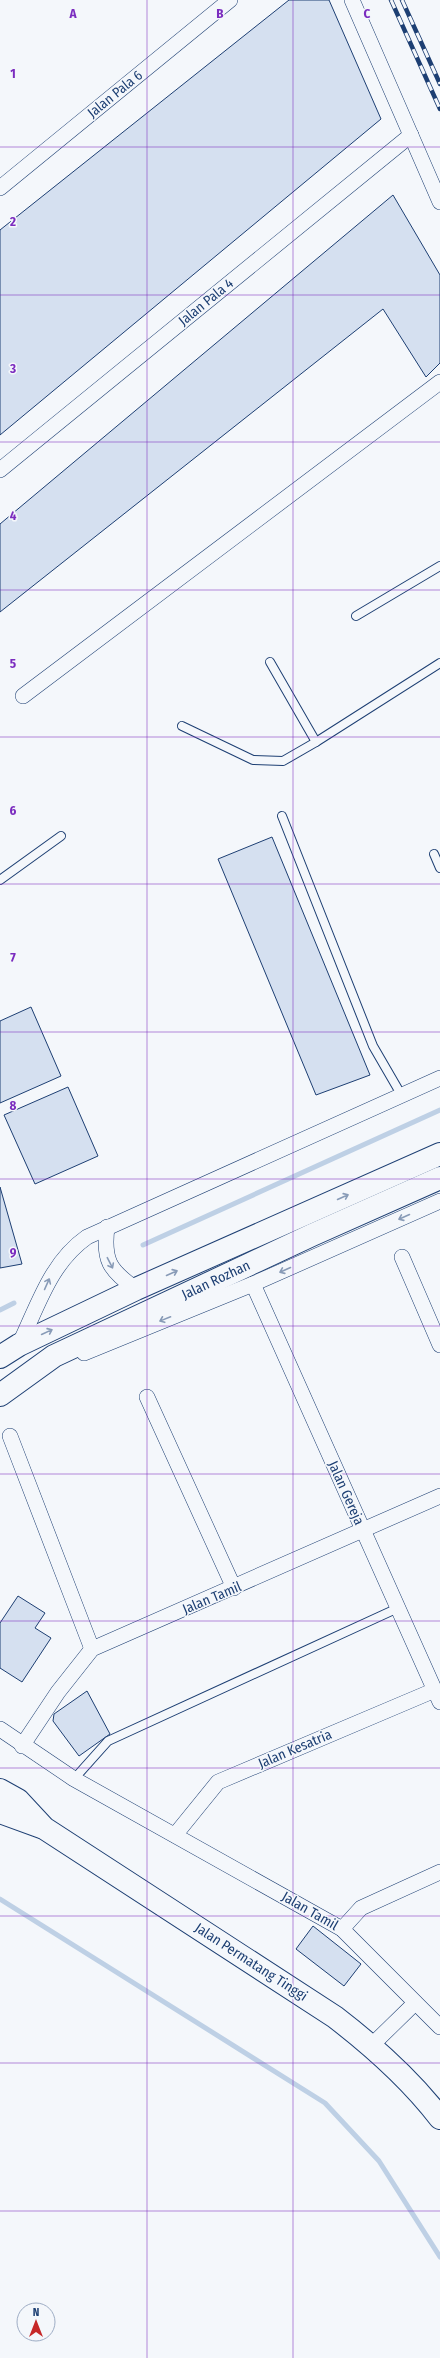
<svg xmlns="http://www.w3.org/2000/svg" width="440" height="2358" font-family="'Fira Sans Condensed',sans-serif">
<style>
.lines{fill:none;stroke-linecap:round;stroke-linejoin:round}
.stream{stroke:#bed0e5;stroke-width:5}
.building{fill:#d5e0f0;stroke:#1d3f73}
.service-casing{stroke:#1d3f73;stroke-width:10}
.minor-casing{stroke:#1d3f73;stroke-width:16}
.primary-casing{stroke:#1d3f73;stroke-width:24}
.trunk-casing{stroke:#1d3f73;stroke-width:24}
.service{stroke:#f4f7fb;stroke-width:8}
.minor{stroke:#f4f7fb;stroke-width:15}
.primary{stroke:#f4f7fb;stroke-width:22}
.trunk{stroke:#f4f7fb;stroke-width:22}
.rail-casing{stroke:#1d3f73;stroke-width:4.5}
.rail{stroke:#f4f7fb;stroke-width:3;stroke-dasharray:9;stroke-linecap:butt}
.oneway{stroke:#889bb7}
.grid{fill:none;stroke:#7b2cbf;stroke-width:1;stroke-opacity:0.55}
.labels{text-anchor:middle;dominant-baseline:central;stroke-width:3;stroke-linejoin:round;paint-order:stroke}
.street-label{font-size:14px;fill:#1d3f73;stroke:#f4f7fb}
.grid-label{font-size:13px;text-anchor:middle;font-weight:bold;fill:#7b2cbf;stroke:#f4f7fb;stroke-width:3;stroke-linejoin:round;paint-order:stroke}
</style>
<rect width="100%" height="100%" fill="#f4f7fb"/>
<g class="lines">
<g class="stream">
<path d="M 143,1245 L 440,1110"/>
<path d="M 0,1310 L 14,1303"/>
<path d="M 0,1899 L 325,2103 L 379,2161 L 440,2257"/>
</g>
</g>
<g class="building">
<path d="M 289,0 L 329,0 L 381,119 L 0,435 L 0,230 Z"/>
<path d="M 393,195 L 440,275 L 440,363 L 426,377 L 383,309 L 0,612 L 0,524 Z"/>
<path d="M 272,837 L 370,1075 L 316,1095 L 218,859 Z"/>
<path d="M 31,1007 L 61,1076 L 0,1103 L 0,1021 Z"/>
<path d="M 68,1087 L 98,1156 L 35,1184 L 4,1115 Z"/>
<path d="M 0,1187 L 22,1264 L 0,1268 Z"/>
<path d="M 18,1596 L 45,1613 L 35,1628 L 51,1638 L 22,1682 L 0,1668 L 0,1623 Z"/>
<path d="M 87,1691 L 110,1734 L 79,1756 L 53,1721 L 54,1714 Z"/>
<path d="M 313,1926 L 361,1964 L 344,1986 L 296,1949 Z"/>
</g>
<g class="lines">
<g class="service-casing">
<g id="service">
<path d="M 356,616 L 440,566"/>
<path d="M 270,662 L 316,742"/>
<path d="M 182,726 L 253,760 L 283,761 L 316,742 L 440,663"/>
<path d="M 282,816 L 373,1046 L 402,1096"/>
<path d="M 434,854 L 440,868"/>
<path d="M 0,880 L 61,836"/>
<path d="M 74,1779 L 108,1741 L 398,1608"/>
</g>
</g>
<g class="minor-casing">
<g id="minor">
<path d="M 352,0 L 440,202"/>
<path d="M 0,188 L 230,0"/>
<path d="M 0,470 L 411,135"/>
<path d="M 23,696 L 440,382"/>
<path d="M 107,1227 C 103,1260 109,1270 136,1289"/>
<path d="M 402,1257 L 440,1345"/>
<path d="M 253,1284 L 440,1702"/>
<path d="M 19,1345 C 38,1306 50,1263 87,1237 L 440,1078"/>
<path d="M 84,1353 L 253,1284 L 440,1201"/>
<path d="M 147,1397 L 234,1588"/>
<path d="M 10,1436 L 92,1649"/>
<path d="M 0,1729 L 74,1779 L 342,1929 L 440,2027"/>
<path d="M 22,1746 L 58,1692 L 92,1649 L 440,1496"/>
<path d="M 175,1835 L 218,1782 L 435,1690"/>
<path d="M 342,1929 L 361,1908 L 440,1872"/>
<path d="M 372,2045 L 415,2003"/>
</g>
</g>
<g class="primary-casing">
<g id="primary">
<path d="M 0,1357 L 19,1345 L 136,1289 L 440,1154"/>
<path d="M 0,1395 L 54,1356 L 312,1235 L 440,1178"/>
</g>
</g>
<g class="trunk-casing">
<g id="trunk">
<path d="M 0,1790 L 18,1800 L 44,1828 L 335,2017 C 374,2047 410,2079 440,2118"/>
<path d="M 0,1812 L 41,1827"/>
</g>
</g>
<use href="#service" class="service"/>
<use href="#minor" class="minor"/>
<use href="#primary" class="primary"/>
<use href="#trunk" class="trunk"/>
<g class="rail-casing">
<g id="rail">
<path d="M 391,0 L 440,109"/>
<path d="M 402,0 L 440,84"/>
</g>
</g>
<use href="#rail" class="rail"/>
</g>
<defs><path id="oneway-shaft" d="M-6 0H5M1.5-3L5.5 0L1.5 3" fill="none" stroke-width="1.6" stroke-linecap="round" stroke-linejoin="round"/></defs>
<g class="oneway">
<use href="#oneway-shaft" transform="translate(343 1197) rotate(-24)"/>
<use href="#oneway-shaft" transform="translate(404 1217) rotate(156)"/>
<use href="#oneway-shaft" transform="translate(110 1263) rotate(63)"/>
<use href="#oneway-shaft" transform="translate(285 1270) rotate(156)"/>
<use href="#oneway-shaft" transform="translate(172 1273) rotate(-24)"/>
<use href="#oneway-shaft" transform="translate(47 1284) rotate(-66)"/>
<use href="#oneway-shaft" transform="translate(165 1319) rotate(158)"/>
<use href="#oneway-shaft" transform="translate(47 1332) rotate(-25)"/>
</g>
<path class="grid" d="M 147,0 L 147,2358M 293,0 L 293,2358M 0,147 L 440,147M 0,295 L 440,295M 0,442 L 440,442M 0,590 L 440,590M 0,737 L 440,737M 0,884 L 440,884M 0,1032 L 440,1032M 0,1179 L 440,1179M 0,1326 L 440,1326M 0,1474 L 440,1474M 0,1621 L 440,1621M 0,1768 L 440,1768M 0,1916 L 440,1916M 0,2063 L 440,2063M 0,2211 L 440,2211"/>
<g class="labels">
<g class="street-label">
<text transform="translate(115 94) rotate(-39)">Jalan Pala 6</text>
<text transform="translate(206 302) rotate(-39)">Jalan Pala 4</text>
<text transform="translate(216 1280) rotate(-25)">Jalan Rozhan</text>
<text transform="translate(346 1493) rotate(66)">Jalan Gereja</text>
<text transform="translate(212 1598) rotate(-23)">Jalan Tamil</text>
<text transform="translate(295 1749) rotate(-23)">Jalan Kesatria</text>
<text transform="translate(310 1911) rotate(30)">Jalan Tamil</text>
<text transform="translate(251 1962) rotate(33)">Jalan Permatang Tinggi</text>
</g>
</g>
<g class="grid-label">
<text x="73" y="18">A</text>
<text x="220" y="18">B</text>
<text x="367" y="18">C</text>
<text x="13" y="78">1</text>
<text x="13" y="226">2</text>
<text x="13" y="373">3</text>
<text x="13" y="520">4</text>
<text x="13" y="668">5</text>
<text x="13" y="815">6</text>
<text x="13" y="962">7</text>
<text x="13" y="1110">8</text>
<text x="13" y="1257">9</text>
</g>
<g transform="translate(36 2322)"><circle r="19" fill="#f4f7fb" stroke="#9eadc5"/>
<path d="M0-3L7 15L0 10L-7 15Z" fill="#c62828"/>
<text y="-6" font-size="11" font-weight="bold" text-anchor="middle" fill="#1d3f73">N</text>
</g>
</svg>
